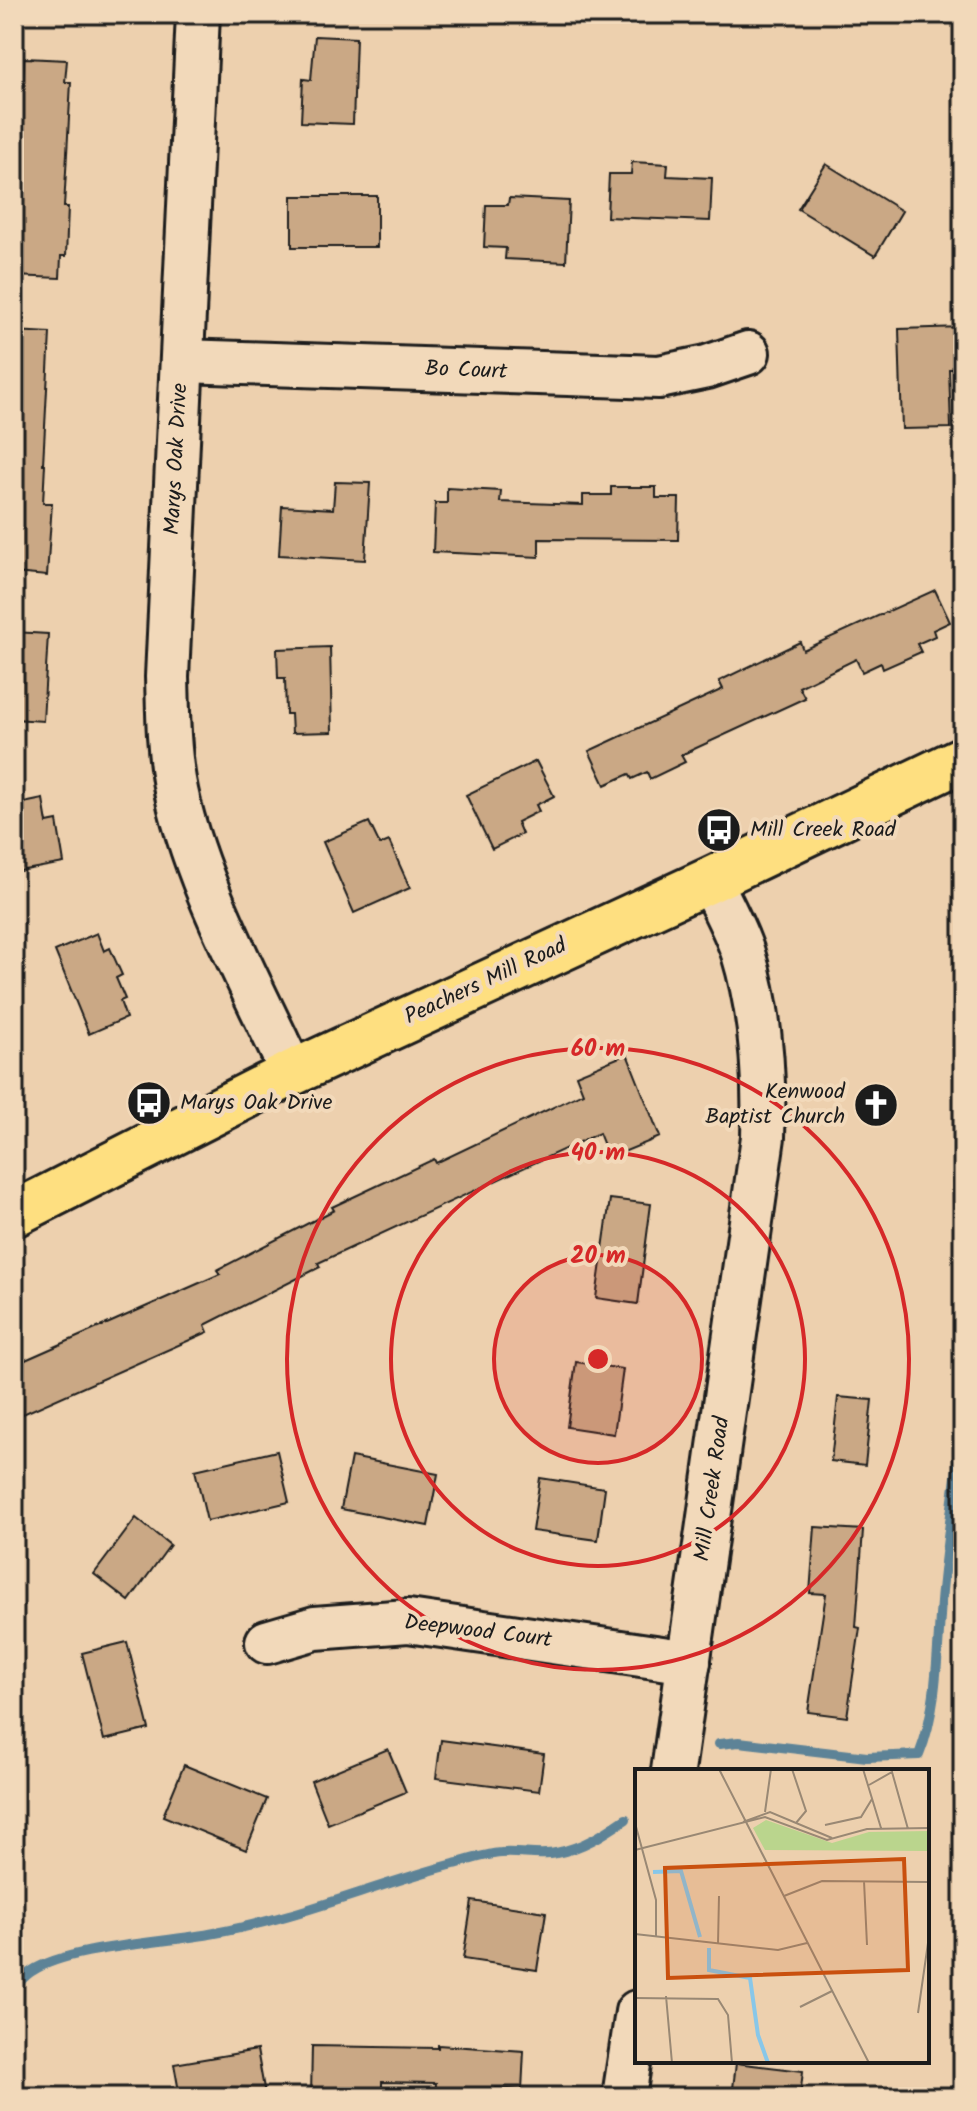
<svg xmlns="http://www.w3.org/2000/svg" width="977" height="2111" font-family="Kalam,sans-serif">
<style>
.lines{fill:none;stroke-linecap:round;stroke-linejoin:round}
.stream{stroke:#5d8397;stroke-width:10}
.building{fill:#caa885;stroke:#1c1c1c;stroke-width:2}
.minor-casing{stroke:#1c1c1c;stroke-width:48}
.major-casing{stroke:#1c1c1c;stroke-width:50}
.minor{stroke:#f2d9ba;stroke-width:42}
.major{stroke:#fedf80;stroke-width:44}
.ring{fill:none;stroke:#d62828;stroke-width:4}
.labels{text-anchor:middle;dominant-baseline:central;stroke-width:8;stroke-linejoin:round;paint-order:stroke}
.street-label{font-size:22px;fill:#1c1c1c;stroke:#f2d9ba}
.poi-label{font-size:22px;fill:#1c1c1c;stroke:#f2d9ba;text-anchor:start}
.inset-river{fill:none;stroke:#88c7e9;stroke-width:4}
.inset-road{fill:none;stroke:#998874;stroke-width:2}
.view{fill:#c9500e;fill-opacity:0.15;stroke:#c9500e;stroke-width:4}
.inset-edge{fill:none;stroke:#1c1c1c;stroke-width:4}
.centre{fill:#d62828;stroke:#f2d9ba;stroke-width:4}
.ring-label{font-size:24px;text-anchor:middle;font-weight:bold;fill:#d62828;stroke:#f2d9ba;stroke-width:8;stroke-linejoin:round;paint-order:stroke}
</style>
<rect width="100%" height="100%" fill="#edd0ae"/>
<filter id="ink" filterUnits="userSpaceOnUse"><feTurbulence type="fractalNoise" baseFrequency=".0125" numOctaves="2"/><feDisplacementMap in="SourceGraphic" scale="16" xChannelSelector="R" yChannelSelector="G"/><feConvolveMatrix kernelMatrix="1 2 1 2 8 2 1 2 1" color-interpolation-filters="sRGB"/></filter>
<g filter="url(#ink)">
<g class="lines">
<g class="stream">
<path d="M 719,1744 L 739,1742 L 867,1757 L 919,1755 C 938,1708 937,1651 941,1602 C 945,1552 953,1503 959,1454 L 963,1443"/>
<path d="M 14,1988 C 19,1983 25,1975 32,1971 C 71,1946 166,1943 215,1933 C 297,1918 374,1885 454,1864 C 469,1860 486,1854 501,1853 C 519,1851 538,1857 556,1853 C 583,1848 604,1834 626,1819"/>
</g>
</g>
<g class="building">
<path d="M 315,36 L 356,38 L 353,124 L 301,122 L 303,79 L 311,80 Z"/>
<path d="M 24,58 L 67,60 L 65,82 L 71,82 L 64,207 L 68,207 L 66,256 L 61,256 L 60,278 L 14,276 L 14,183 L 17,183 Z"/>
<path d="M 632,162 L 668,164 L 667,176 L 712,178 L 710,221 L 607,217 L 609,174 L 631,174 Z"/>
<path d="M 826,164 L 902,211 L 875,256 L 798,209 Z"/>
<rect x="292" y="196" width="85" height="51"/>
<path d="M 509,198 L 569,201 L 566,262 L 505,259 L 506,248 L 484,247 L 486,205 L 508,205 Z"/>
<path d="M 963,327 L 963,369 L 949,369 L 951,428 L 902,429 L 899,329 Z"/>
<path d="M 14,331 L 50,333 L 43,464 L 45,464 L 43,503 L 52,503 L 47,576 L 14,573 Z"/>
<path d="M 335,482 L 370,483 L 365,560 L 279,555 L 282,506 L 333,509 Z"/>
<path d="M 611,487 L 656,487 L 656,498 L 679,498 L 678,540 L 539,539 L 539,557 L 433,552 L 435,503 L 447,503 L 447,488 L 501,491 L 500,502 L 583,505 L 583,495 L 611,495 Z"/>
<path d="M 935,590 L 950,622 L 933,630 L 935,636 L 917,644 L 921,652 L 883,669 L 881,663 L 862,672 L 856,659 L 799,687 L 805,698 L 681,755 L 685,762 L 650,779 L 647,772 L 632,779 L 629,774 L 605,785 L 589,751 L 723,689 L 719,681 L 800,642 L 803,650 Z"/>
<path d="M 14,632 L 48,634 L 43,721 L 14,719 Z"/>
<path d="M 330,647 L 332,732 L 292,733 L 291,714 L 286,714 L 285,678 L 278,678 L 277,649 Z"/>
<path d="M 536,761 L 554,796 L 536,805 L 539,811 L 517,822 L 522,834 L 492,849 L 466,795 Z"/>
<path d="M 43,799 L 47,823 L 57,821 L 64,863 L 14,872 L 14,805 Z"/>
<path d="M 369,822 L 380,845 L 389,841 L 410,888 L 354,913 L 323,842 Z"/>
<path d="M 97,933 L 104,951 L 110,948 L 122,975 L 116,978 L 125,999 L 120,1001 L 126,1018 L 89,1034 L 55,951 Z"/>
<path d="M 627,1054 L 660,1137 L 609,1158 L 599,1133 L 318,1263 L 320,1267 L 205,1325 L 208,1332 L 14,1418 L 14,1365 L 220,1274 L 217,1270 L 334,1210 L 332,1207 L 434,1159 L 436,1163 L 583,1093 L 576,1075 Z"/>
<path d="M 610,1199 L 651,1204 L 638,1304 L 596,1298 Z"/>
<path d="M 576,1362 L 623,1369 L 614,1434 L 567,1427 Z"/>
<path d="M 838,1397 L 872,1400 L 865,1465 L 831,1461 Z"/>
<path d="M 277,1451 L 289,1502 L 207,1521 L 195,1470 Z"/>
<path d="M 351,1457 L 438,1474 L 428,1526 L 341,1509 Z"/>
<path d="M 540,1478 L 605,1488 L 598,1540 L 532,1531 Z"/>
<path d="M 136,1518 L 170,1545 L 129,1601 L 94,1574 Z"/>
<path d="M 815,1527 L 863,1530 L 856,1627 L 860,1628 L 847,1717 L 808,1712 L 826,1594 L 810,1593 Z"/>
<path d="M 127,1642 L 149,1729 L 104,1740 L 82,1653 Z"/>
<path d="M 441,1740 L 544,1754 L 539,1791 L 436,1778 Z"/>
<path d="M 388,1749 L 406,1792 L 328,1824 L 311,1781 Z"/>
<path d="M 184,1765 L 267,1799 L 246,1850 L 163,1816 Z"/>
<path d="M 472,1901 L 546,1912 L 537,1970 L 463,1959 Z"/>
<path d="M 438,2045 L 524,2051 L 522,2090 L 496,2088 L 495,2097 L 435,2097 L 436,2083 L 382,2082 L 382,2097 L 311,2097 L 312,2046 L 438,2048 Z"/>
<path d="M 257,2050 L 265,2094 L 247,2097 L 180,2097 L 174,2064 Z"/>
<path d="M 736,2063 L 803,2071 L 800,2097 L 732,2097 Z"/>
</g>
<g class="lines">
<g class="minor-casing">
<g id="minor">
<path d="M 198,14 L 167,677 C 168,711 168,746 174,780 C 191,876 251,983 292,1073"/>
<path d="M 182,361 L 659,377 L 707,367 L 748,353"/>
<path d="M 267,1642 L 315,1628 L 408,1621 L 689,1662"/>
<path d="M 673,1771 L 763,1137 C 765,1076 761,1012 743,953 C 735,928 721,904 710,880"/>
<path d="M 624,2097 L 637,2012"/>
</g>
</g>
<g class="major-casing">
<path id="major" d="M 14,1214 L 292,1073 L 710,880 L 963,759"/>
</g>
<use href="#minor" class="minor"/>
<use href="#major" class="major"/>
</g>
</g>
<circle cx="598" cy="1359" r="104" fill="#d62828" fill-opacity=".12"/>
<g class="ring">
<circle cx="598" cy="1359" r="104"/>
<circle cx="598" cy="1359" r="207"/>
<circle cx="598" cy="1359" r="311"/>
</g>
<defs>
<g id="bus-disc" transform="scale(2.3)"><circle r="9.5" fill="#1c1c1c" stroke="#f2d9ba"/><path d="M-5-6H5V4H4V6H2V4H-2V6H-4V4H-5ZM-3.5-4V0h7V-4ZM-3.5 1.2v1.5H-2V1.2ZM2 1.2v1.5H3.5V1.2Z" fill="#fff"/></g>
<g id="church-disc" transform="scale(2.3)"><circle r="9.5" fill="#1c1c1c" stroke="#f2d9ba"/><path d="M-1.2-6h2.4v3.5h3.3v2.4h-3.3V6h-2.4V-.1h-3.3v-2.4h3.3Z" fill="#fff"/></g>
</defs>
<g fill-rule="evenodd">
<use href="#bus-disc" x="719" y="830"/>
<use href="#bus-disc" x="149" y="1103"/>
<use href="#church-disc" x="876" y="1105"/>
</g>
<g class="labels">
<g class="street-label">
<text transform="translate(466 371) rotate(2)">Bo Court</text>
<text transform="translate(177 459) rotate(-87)">Marys Oak Drive</text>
<text transform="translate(486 982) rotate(-25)">Peachers Mill Road</text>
<text transform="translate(713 1489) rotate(-82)">Mill Creek Road</text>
<text transform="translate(478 1632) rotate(7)">Deepwood Court</text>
</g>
<g class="poi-label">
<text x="750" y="830">Mill Creek Road</text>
<text x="845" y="1092" text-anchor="end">Kenwood<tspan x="845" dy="25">Baptist Church</tspan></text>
<text x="180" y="1103">Marys Oak Drive</text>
</g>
</g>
<g transform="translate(635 1769)">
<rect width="294" height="294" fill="#edd0ae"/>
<path d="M 131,51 L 197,74 L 234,63 L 294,62 L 294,82 L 130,81 L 118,59 Z" fill="#bad58d"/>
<path class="inset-river" d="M 18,103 L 46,102 L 65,168M 74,179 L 74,201 L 115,209 L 123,266 L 133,294"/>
<path class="inset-road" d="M 84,0 L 234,294M 157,0 L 171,42 L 161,54M 228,0 L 246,59M 234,16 L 257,3 L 273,60M 130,43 L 136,0M 108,53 L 135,43 L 197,69M 0,54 L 21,131 L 21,168M 190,56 L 226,48 L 237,30M 0,81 L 130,48 L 192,71 L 232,60 L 294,59M 229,112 L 232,176M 149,127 L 187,112 L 294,113M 0,165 L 143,181 L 172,174M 83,175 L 84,127M 31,227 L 37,294M 0,229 L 83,230 L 93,246 L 97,294M 165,238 L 197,222M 283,244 L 294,167"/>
<path class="view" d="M 269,90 L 273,201 L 33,209 L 30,99 Z"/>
<rect width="294" height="294" class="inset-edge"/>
</g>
<circle cx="598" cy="1359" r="12" class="centre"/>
<g class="ring-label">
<text x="598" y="1056">60 m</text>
<text x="598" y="1160">40 m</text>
<text x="598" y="1263">20 m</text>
</g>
<rect width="977" height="2111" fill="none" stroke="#f2d9ba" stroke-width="48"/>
<rect x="24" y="24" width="929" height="2063" fill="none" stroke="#1c1c1c" stroke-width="3" filter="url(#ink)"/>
</svg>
